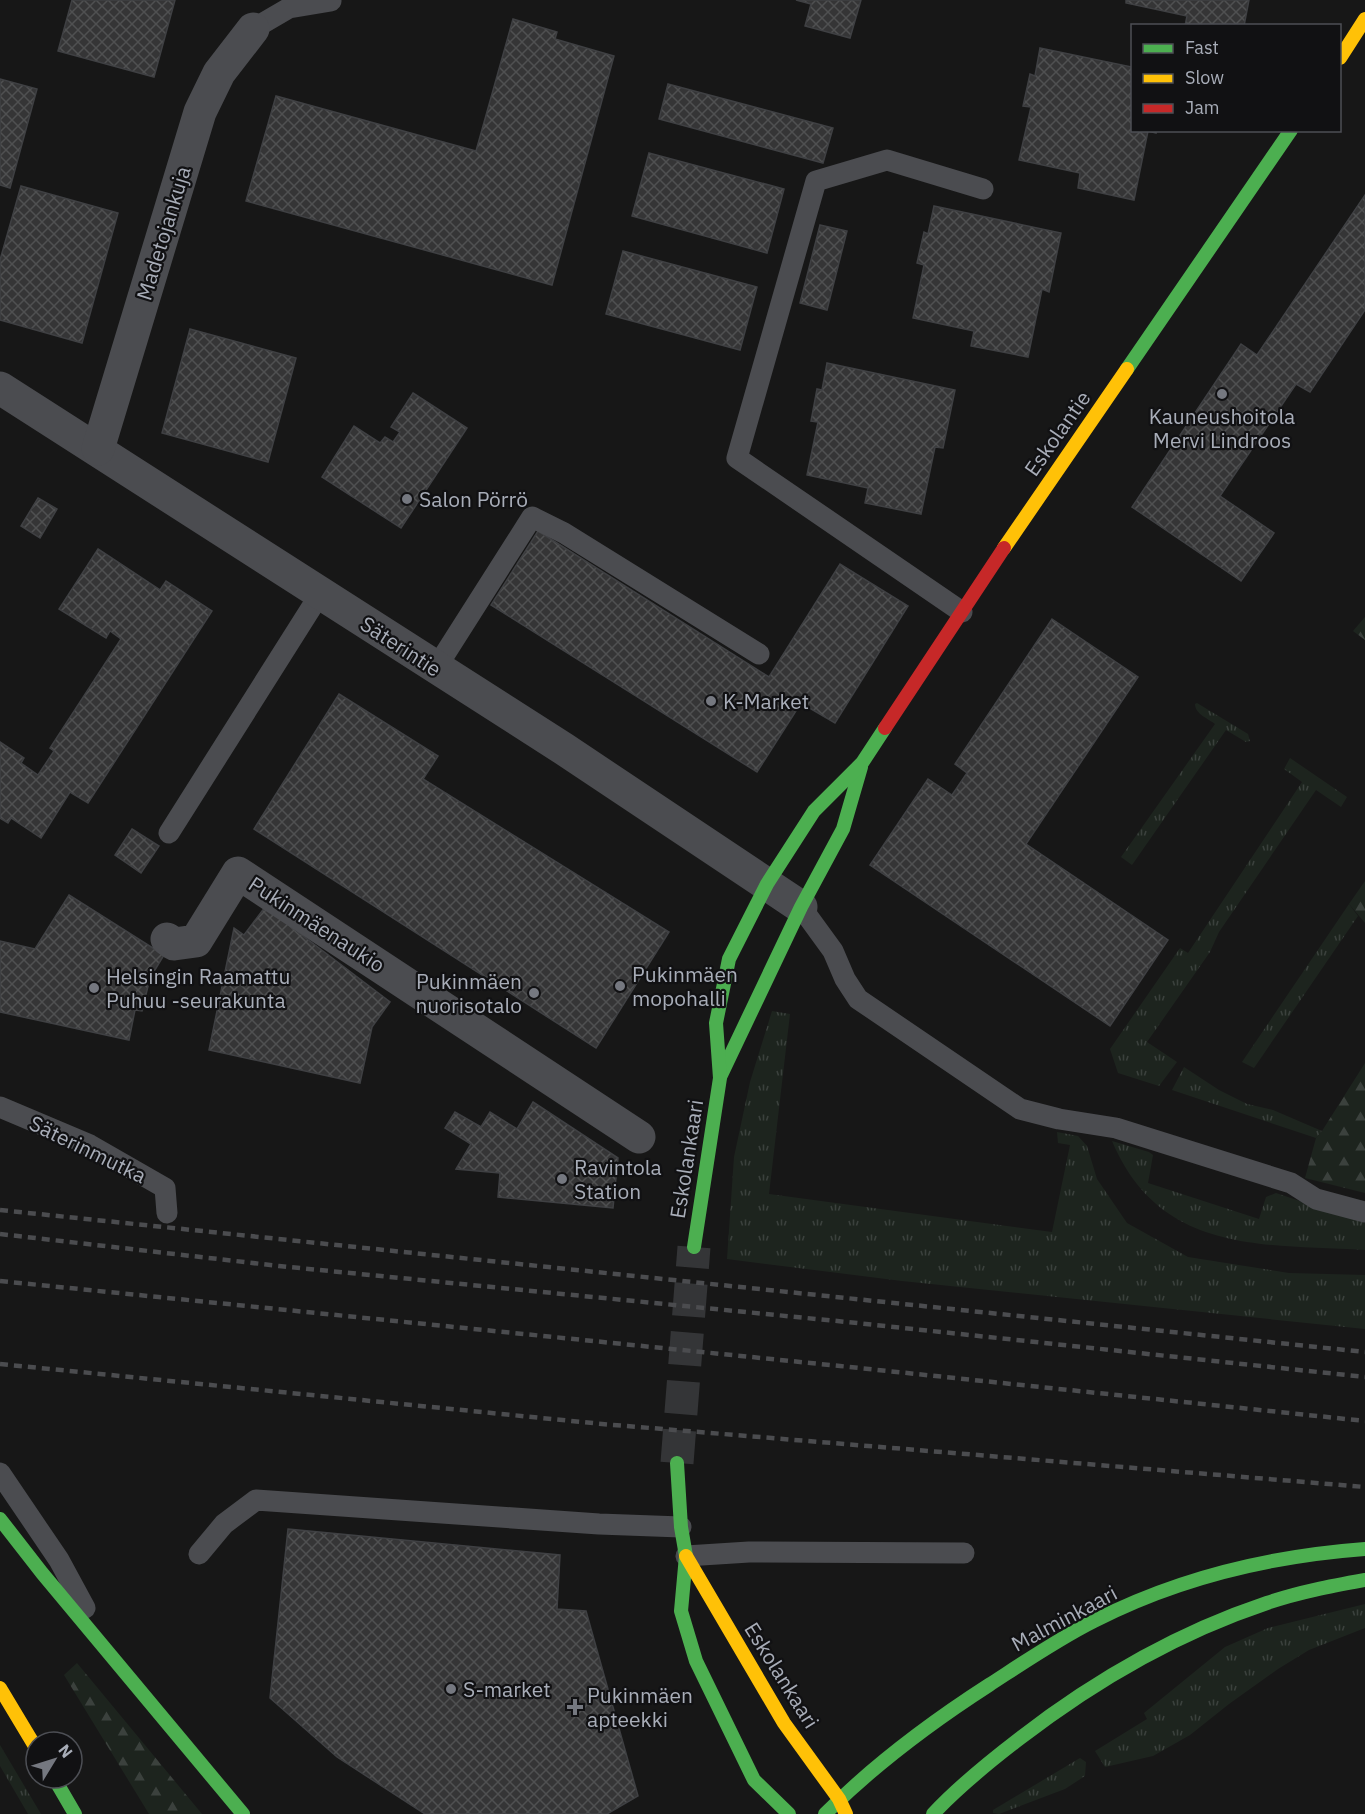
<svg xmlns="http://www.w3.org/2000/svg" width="1365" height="1814" font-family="'IBM Plex Sans',sans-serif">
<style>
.grass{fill:url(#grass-tufts)}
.forest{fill:url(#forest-firs)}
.building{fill:url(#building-cross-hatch);stroke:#3f4043;stroke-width:1.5}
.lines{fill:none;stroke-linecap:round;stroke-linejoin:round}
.secondary-tunnel{stroke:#343537;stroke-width:33;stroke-dasharray:33 16;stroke-linecap:butt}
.lane{stroke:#4b4c50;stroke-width:21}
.street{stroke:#4b4c50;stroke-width:33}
.fast{stroke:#4caf50;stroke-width:14}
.slow{stroke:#ffc107;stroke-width:14}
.jam{stroke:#c62828;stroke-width:14}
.rail{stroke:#4b4c4f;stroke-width:4.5;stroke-dasharray:8 6;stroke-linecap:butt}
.poi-dot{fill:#757880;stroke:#111113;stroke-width:2}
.labels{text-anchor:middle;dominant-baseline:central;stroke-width:4.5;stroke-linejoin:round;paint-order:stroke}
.street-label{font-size:21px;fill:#a8adb8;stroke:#111113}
.poi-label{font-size:21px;fill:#a8adb8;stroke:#111113;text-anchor:start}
</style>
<defs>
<pattern id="grass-tufts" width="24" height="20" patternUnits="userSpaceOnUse" patternTransform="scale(1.5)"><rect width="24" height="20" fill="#1d241e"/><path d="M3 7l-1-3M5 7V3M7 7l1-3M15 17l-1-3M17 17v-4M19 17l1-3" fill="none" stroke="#3b413d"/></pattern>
<pattern id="forest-firs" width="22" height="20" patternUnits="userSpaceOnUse" patternTransform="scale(1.5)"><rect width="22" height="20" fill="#1d241e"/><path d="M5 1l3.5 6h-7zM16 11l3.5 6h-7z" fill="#3b413d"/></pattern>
<pattern id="building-cross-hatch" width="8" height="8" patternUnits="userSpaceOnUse" patternTransform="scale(1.5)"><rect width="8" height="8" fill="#353536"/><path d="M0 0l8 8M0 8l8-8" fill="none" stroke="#4f5051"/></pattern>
</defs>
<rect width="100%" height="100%" fill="#171717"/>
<g class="grass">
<path d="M 1197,703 L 1248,734 L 1250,741 L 1246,742 L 1226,730 L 1132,865 L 1121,857 L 1215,724 C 1209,719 1195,714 1195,704 Z"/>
<path d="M 1290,758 L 1347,797 L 1341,807 L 1316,790 L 1219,932 L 1210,952 L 1147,1042 L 1177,1062 L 1159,1086 L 1118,1073 L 1110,1049 L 1180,948 L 1188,953 L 1302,782 L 1284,769 Z"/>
<path d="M 1349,904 L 1358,916 L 1254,1068 L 1242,1062 Z"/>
<path d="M 772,1011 L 790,1014 L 769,1194 L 1052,1232 L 1070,1145 L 1058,1143 L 1057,1132 L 1078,1136 L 1087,1146 L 1097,1179 L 1127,1223 L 1188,1257 L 1289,1273 L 1365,1275 L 1365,1329 L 902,1281 L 727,1259 L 734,1157 L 750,1082 Z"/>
<path d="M 1184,1067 L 1219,1090 L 1247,1104 L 1273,1110 L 1322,1131 L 1316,1138 L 1172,1090 Z"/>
<path d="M 1112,1141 L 1149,1152 L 1153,1155 L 1148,1183 L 1259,1219 L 1266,1197 L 1276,1193 L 1365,1223 L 1365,1250 C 1261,1244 1160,1254 1112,1141 Z"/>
<path d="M 1365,1604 L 1365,1628 L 1309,1650 L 1278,1669 L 1229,1704 L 1190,1735 L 1153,1756 L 1105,1767 L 1095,1751 L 1147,1719 L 1144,1713 L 1225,1647 L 1268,1628 Z"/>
<path d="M 0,1745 L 41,1814 L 28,1814 L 0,1766 Z"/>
<path d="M 1080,1758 L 1086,1762 L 1085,1776 L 1065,1789 L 999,1814 L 993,1813 L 993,1810 Z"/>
</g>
<g class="forest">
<path d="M 1365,617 L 1365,640 L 1353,631 Z"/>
<path d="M 1365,881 L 1365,923 L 1349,904 Z"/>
<path d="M 1365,1063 L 1365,1193 L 1305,1178 L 1316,1138 L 1322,1131 Z"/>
<path d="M 77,1663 L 202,1814 L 149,1814 L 64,1675 Z"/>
</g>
<g class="building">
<path d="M 72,0 L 175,0 L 154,77 L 58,51 Z"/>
<path d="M 796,0 L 861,0 L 850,38 L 805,26 L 811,4 Z"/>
<path d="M 1126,0 L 1249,0 L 1244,26 L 1185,26 L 1187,16 L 1126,3 Z"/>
<path d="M 513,19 L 557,32 L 555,39 L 614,56 L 552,285 L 246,201 L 276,96 L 476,151 Z"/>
<path d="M 1040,48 L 1132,67 L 1132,130 L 1156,130 L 1156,133 L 1148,131 L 1134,200 L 1078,188 L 1080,173 L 1019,160 L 1031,107 L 1023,106 L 1030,74 L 1035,76 Z"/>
<path d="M 0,79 L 37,89 L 10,188 L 0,185 Z"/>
<path d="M 668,84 L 833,128 L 823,163 L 659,119 Z"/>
<path d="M 649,153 L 784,189 L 767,253 L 632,216 Z"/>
<path d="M 21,186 L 118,213 L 82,343 L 0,320 L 0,260 Z"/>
<path d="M 1365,195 L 1365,310 L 1310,392 L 1296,384 L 1220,496 L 1274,533 L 1241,581 L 1132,507 L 1241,344 L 1257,355 Z"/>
<path d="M 934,206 L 1061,233 L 1049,292 L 1042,289 L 1028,357 L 971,346 L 974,331 L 913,318 L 924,265 L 917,263 L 924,232 L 928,234 Z"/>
<path d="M 820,225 L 847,231 L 827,310 L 800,303 Z"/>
<path d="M 623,251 L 757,287 L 740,350 L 606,314 Z"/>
<path d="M 190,329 L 296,358 L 268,462 L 162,433 Z"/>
<path d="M 827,363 L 955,390 L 943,448 L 935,447 L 921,514 L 865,503 L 868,488 L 807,475 L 818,422 L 811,421 L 817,389 L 822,390 Z"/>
<path d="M 413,393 L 467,428 L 401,528 L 322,477 L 354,426 L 380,443 L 385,437 L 393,442 L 400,432 L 391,427 Z"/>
<path d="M 38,498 L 57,509 L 40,538 L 21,526 Z"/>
<path d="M 538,531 L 769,677 L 840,564 L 908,606 L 835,723 L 801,703 L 757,772 L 491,605 Z"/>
<path d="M 98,549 L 160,590 L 166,581 L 212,611 L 88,803 L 70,792 L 41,838 L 11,818 L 8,823 L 0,818 L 0,742 L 24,758 L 21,763 L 38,775 L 54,751 L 50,748 L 121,639 L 110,631 L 106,638 L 59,609 Z"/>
<path d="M 1052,619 L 1138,677 L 1026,844 L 1168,940 L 1110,1026 L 870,865 L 928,779 L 952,795 L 967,773 L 955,764 Z"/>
<path d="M 339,694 L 438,756 L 423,779 L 669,932 L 596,1048 L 254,829 Z"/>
<path d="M 132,829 L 159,846 L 141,873 L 115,855 Z"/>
<path d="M 69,895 L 164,955 L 150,978 L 142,1011 L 135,1010 L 129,1040 L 0,1012 L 0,941 L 35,949 Z"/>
<path d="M 265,907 L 390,1002 L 372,1027 L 360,1083 L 209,1050 L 234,928 L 244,935 Z"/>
<path d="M 533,1102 L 618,1158 L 613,1208 L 498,1197 L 500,1173 L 456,1169 L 471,1144 L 445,1128 L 455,1112 L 481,1127 L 490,1112 L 517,1129 Z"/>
<path d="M 288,1529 L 560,1555 L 557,1609 L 586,1611 L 638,1796 L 607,1814 L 425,1814 L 337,1757 L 270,1698 Z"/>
</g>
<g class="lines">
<path class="secondary-tunnel" d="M 677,1463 L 694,1247"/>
<g class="lane">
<path d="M 253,29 L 289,8 L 331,1"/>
<path d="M 962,612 L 737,458 L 816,181 L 887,160 L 983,189"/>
<path d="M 436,668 L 532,517 L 564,533 L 759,654"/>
<path d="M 169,833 L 320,594"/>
<path d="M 801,907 L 833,951 L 845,979 L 858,999 L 1020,1109 L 1059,1119 L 1116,1128 L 1291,1183 L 1316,1199 L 1365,1212"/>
<path d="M 0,1107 L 90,1145 L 165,1188 L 167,1213"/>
<path d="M 0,1473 L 59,1560 L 85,1608"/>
<path d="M 199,1554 L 224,1524 L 256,1500 L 599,1524 L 681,1527"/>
<path d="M 686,1556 L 749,1552 L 964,1553"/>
</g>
<g class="street">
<path d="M 0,388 L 564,749 L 801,907"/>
<path d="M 98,449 L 200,112 L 219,73 L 253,29"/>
<path d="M 167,939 L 174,944 L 196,941 L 238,873 L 639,1137"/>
</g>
<g class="fast">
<path d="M 1127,369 L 1291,130"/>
<path d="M 721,1075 L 801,907 L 843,829 L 861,767"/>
<path d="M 694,1247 L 720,1078 L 716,1023 L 729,959 L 767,884 L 814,811 L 862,763 L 885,728"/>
<path d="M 677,1463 L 681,1527 L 686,1556 L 681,1611 L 696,1661 L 754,1780 L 789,1814"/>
<path d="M 0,1519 L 42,1573 L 243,1814"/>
<path d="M 54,1778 L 75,1814"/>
<path d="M 825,1814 C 875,1764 930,1723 989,1685 C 1023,1663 1058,1639 1094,1621 C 1178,1578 1271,1556 1365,1549"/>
<path d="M 933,1814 C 959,1786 989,1762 1019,1739 C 1094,1681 1177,1633 1267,1603 C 1299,1592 1332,1586 1365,1580"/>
</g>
<g class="slow">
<path d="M 1340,58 L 1365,19"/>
<path d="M 1004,548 L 1127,369"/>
<path d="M 686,1556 L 784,1723 L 839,1799 L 846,1814"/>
<path d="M 0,1688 L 36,1748"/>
</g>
<path class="jam" d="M 885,728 L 1004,548"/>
<g class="rail">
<path d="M 0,1210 L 1365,1352"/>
<path d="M 0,1234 L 279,1266 L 847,1322 L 1365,1377"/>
<path d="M 0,1281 L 840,1366 L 1365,1421"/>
<path d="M 0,1364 L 602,1424 L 1365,1487"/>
</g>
</g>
<g class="poi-dot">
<circle cx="1222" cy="394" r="6"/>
<circle cx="407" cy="499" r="6"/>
<circle cx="711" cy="701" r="6"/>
<circle cx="620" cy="986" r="6"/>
<circle cx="94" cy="988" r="6"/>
<circle cx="534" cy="993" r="6"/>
<circle cx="562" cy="1179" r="6"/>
<circle cx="451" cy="1689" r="6"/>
<path d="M572 1698h6v6h6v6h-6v6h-6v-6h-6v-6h6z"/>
</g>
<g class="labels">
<g class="street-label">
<text transform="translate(163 233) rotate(-73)">Madetojankuja</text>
<text transform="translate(1057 433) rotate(-55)">Eskolantie</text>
<text transform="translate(401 646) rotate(33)">Säterintie</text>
<text transform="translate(317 924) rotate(33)">Pukinmäenaukio</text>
<text transform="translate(88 1149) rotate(26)">Säterinmutka</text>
<text transform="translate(686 1159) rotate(-81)">Eskolankaari</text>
<text transform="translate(1064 1618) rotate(-28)">Malminkaari</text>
<text transform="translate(782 1675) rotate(58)">Eskolankaari</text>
</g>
<g class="poi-label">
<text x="1222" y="416" text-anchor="middle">Kauneushoitola<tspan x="1222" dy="24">Mervi Lindroos</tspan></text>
<text x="419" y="499">Salon Pörrö</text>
<text x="723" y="701">K-Market</text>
<text x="632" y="974">Pukinmäen<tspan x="632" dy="24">mopohalli</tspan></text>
<text x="106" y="976">Helsingin Raamattu<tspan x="106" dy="24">Puhuu -seurakunta</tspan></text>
<text x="522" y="981" text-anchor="end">Pukinmäen<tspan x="522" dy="24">nuorisotalo</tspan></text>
<text x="574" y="1167">Ravintola<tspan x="574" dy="24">Station</tspan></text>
<text x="463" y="1689">S-market</text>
<text x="587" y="1695">Pukinmäen<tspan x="587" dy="24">apteekki</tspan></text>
</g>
</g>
<rect x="1131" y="24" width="210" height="108" fill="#111113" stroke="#4d4f55" stroke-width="1.5"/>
<rect x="1143" y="44" width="30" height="9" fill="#4caf50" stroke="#4d4f55" stroke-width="1.5"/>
<text x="1185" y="54" font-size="18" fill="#a8adb8">Fast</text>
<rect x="1143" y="74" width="30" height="9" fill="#ffc107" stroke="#4d4f55" stroke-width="1.5"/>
<text x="1185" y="84" font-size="18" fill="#a8adb8">Slow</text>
<rect x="1143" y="104" width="30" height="9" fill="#c62828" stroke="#4d4f55" stroke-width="1.5"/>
<text x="1185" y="114" font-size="18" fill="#a8adb8">Jam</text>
<g transform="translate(54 1760) rotate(52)"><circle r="28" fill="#111113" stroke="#4d4f55" stroke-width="1.5"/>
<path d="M0-4.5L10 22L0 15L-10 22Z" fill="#757880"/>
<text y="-9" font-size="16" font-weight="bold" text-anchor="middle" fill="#a8adb8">N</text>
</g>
</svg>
